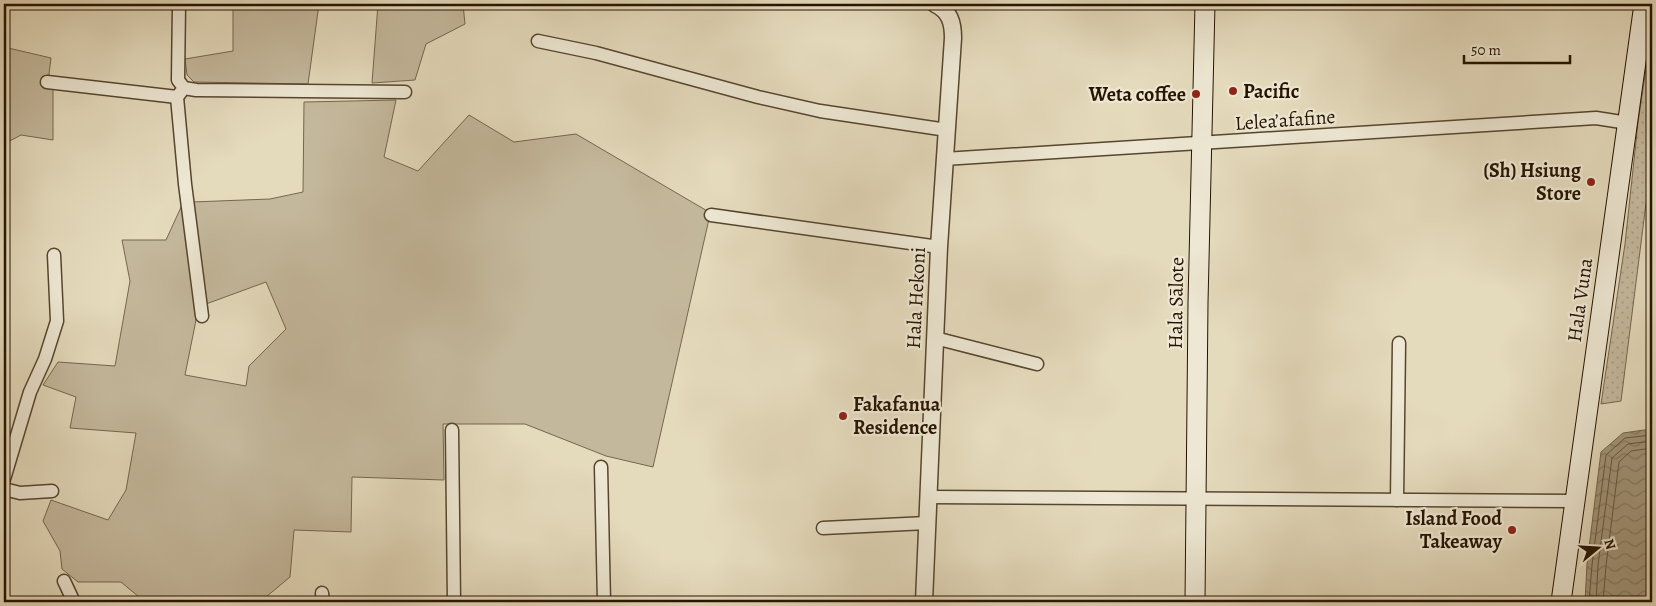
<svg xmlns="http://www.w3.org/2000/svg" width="1656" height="606" font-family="Alegreya,serif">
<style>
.green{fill:#c4b89c;stroke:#75664e}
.park{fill:url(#park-dots);stroke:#75664e}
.water{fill:url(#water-waves);stroke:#71634a}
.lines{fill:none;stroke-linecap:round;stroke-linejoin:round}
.shore{stroke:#64563e;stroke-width:1}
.minor-casing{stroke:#56462f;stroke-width:15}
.tertiary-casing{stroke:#56462f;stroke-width:19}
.secondary-casing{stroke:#261400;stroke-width:21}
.minor{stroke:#ede7d3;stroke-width:12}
.tertiary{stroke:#ede7d3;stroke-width:16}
.secondary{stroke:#ede7d3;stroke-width:19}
.poi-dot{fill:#8f2418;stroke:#ede7d3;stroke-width:2}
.labels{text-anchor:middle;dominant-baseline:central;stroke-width:4.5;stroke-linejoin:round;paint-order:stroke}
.poi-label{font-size:20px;font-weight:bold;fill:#261400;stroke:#ede7d3;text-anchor:end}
.street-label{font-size:20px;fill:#261400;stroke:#ede7d3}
</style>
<defs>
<pattern id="park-dots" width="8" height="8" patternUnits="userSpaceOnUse" patternTransform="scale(1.25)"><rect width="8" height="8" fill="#c4b89c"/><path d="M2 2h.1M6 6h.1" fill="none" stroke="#a89d85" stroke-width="1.8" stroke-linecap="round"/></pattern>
<pattern id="water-waves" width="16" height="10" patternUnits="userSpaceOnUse" patternTransform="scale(1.25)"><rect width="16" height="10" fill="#a3977c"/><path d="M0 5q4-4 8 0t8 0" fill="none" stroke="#857a63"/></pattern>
</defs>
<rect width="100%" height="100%" fill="#e4dabc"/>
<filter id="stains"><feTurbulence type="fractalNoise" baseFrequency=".004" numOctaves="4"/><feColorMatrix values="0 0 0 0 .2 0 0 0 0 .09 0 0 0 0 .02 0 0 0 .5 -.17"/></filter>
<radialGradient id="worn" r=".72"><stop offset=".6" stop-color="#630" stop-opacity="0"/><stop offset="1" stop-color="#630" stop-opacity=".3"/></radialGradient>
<g class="green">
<path d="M 233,4 L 319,4 L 308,84 L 194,82 L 187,75 L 185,59 L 233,51 Z"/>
<path d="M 378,4 L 463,4 L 465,24 L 426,44 L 415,80 L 372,83 Z"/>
<path d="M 4,47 L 51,58 L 49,74 L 53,90 L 53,140 L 21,135 L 4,144 Z"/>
<path d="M 396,100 L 384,157 L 418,171 L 469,115 L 514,142 L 576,134 L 709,212 L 709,219 L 653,467 L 606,456 L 525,424 L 443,424 L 444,480 L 352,477 L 351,532 L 294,530 L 290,577 L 260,602 L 139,602 L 139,597 L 121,582 L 78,582 L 62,569 L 60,551 L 43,521 L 51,500 L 108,520 L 126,490 L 136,433 L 70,428 L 76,397 L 43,385 L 58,362 L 115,366 L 130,281 L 122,240 L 166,240 L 182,205 L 196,320 L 185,375 L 246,386 L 249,366 L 286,329 L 266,282 L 206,304 L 192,202 L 270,199 L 303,192 L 304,102 Z"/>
</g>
<path class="park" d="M 1652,27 L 1652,156 L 1621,401 L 1601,404 L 1625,244 L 1638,123 Z"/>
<path class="water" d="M 1644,430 L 1652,430 L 1652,602 L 1585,602 L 1587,564 L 1601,452 L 1623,433 Z"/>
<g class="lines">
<g class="shore">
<path d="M 1589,602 L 1592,565 L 1606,455 L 1625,438 L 1652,435"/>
<path d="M 1596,602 L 1598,565 L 1612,458 L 1628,444 L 1652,441"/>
<path d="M 1603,602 L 1606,566 L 1619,462 L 1631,451 L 1652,448"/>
</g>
<g class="minor-casing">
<g id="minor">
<path d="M 179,4 L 178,80 L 184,88 L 196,90 L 405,92"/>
<path d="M 538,41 L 596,53 L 758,97 L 820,111 L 947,130"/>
<path d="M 47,82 L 177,97 L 181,92"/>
<path d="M 177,97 L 185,184 L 202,316"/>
<path d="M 944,159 L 1596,118 L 1628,123"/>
<path d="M 711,215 L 939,247"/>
<path d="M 935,338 L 1037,364"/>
<path d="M 452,430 L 454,602"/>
<path d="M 601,467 L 604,602"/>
<path d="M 4,479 L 30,392 L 45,359 L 57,321 L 54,255"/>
<path d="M 4,489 L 20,493 L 52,491"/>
<path d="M 929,497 L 1575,501"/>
<path d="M 1397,500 L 1399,343"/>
<path d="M 823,528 L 927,523"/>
<path d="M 64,581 L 72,598 L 71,602"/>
<path d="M 322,593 L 323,602"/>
</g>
</g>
<g class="tertiary-casing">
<path id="tertiary" d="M 924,602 L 939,247 L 953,38 C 953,23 950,11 935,4"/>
</g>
<g class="secondary-casing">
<g id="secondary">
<path d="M 1195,602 L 1198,303 L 1205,4"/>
<path d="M 1561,602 L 1644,4"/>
</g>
</g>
<use href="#minor" class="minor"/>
<use href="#tertiary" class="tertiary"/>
<use href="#secondary" class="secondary"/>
</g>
<g class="poi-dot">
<circle cx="1233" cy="91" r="5"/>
<circle cx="1196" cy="94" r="5"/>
<circle cx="1591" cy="182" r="5"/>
<circle cx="843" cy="416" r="5"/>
<circle cx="1512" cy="530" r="5"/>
</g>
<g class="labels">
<g class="poi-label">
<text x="1243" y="91" text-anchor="start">Pacific</text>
<text x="1186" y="94">Weta coffee</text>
<text x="1581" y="170">(Sh) Hsiung<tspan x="1581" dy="23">Store</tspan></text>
<text x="853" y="404" text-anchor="start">Fakafanua<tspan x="853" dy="23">Residence</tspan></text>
<text x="1502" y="518">Island Food<tspan x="1502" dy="23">Takeaway</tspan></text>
</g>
<g class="street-label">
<text transform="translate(1285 120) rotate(-4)">Lelea’afafine</text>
<text transform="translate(916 298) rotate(-87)">Hala Hekoni</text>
<text transform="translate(1580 300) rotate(-82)">Hala Vuna</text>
<text transform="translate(1176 303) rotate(-89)">Hala Sālote</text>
</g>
</g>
<rect width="1656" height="606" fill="none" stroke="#e4dabc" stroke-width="20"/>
<rect x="5" y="5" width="1646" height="596" fill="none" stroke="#261400" stroke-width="2.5"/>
<rect x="10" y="10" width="1636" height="586" fill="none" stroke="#261400"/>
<g transform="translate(1598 548) rotate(72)" stroke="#ede7d3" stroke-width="4" paint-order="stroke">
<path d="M0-4L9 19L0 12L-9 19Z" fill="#261400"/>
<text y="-8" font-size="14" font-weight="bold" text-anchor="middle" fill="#261400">N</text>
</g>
<path d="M1464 55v8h106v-8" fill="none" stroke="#261400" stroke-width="2.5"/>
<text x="1471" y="55" font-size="15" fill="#261400" stroke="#ede7d3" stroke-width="4" paint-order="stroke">50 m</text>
<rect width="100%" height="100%" filter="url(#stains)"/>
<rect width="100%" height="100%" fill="url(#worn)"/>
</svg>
